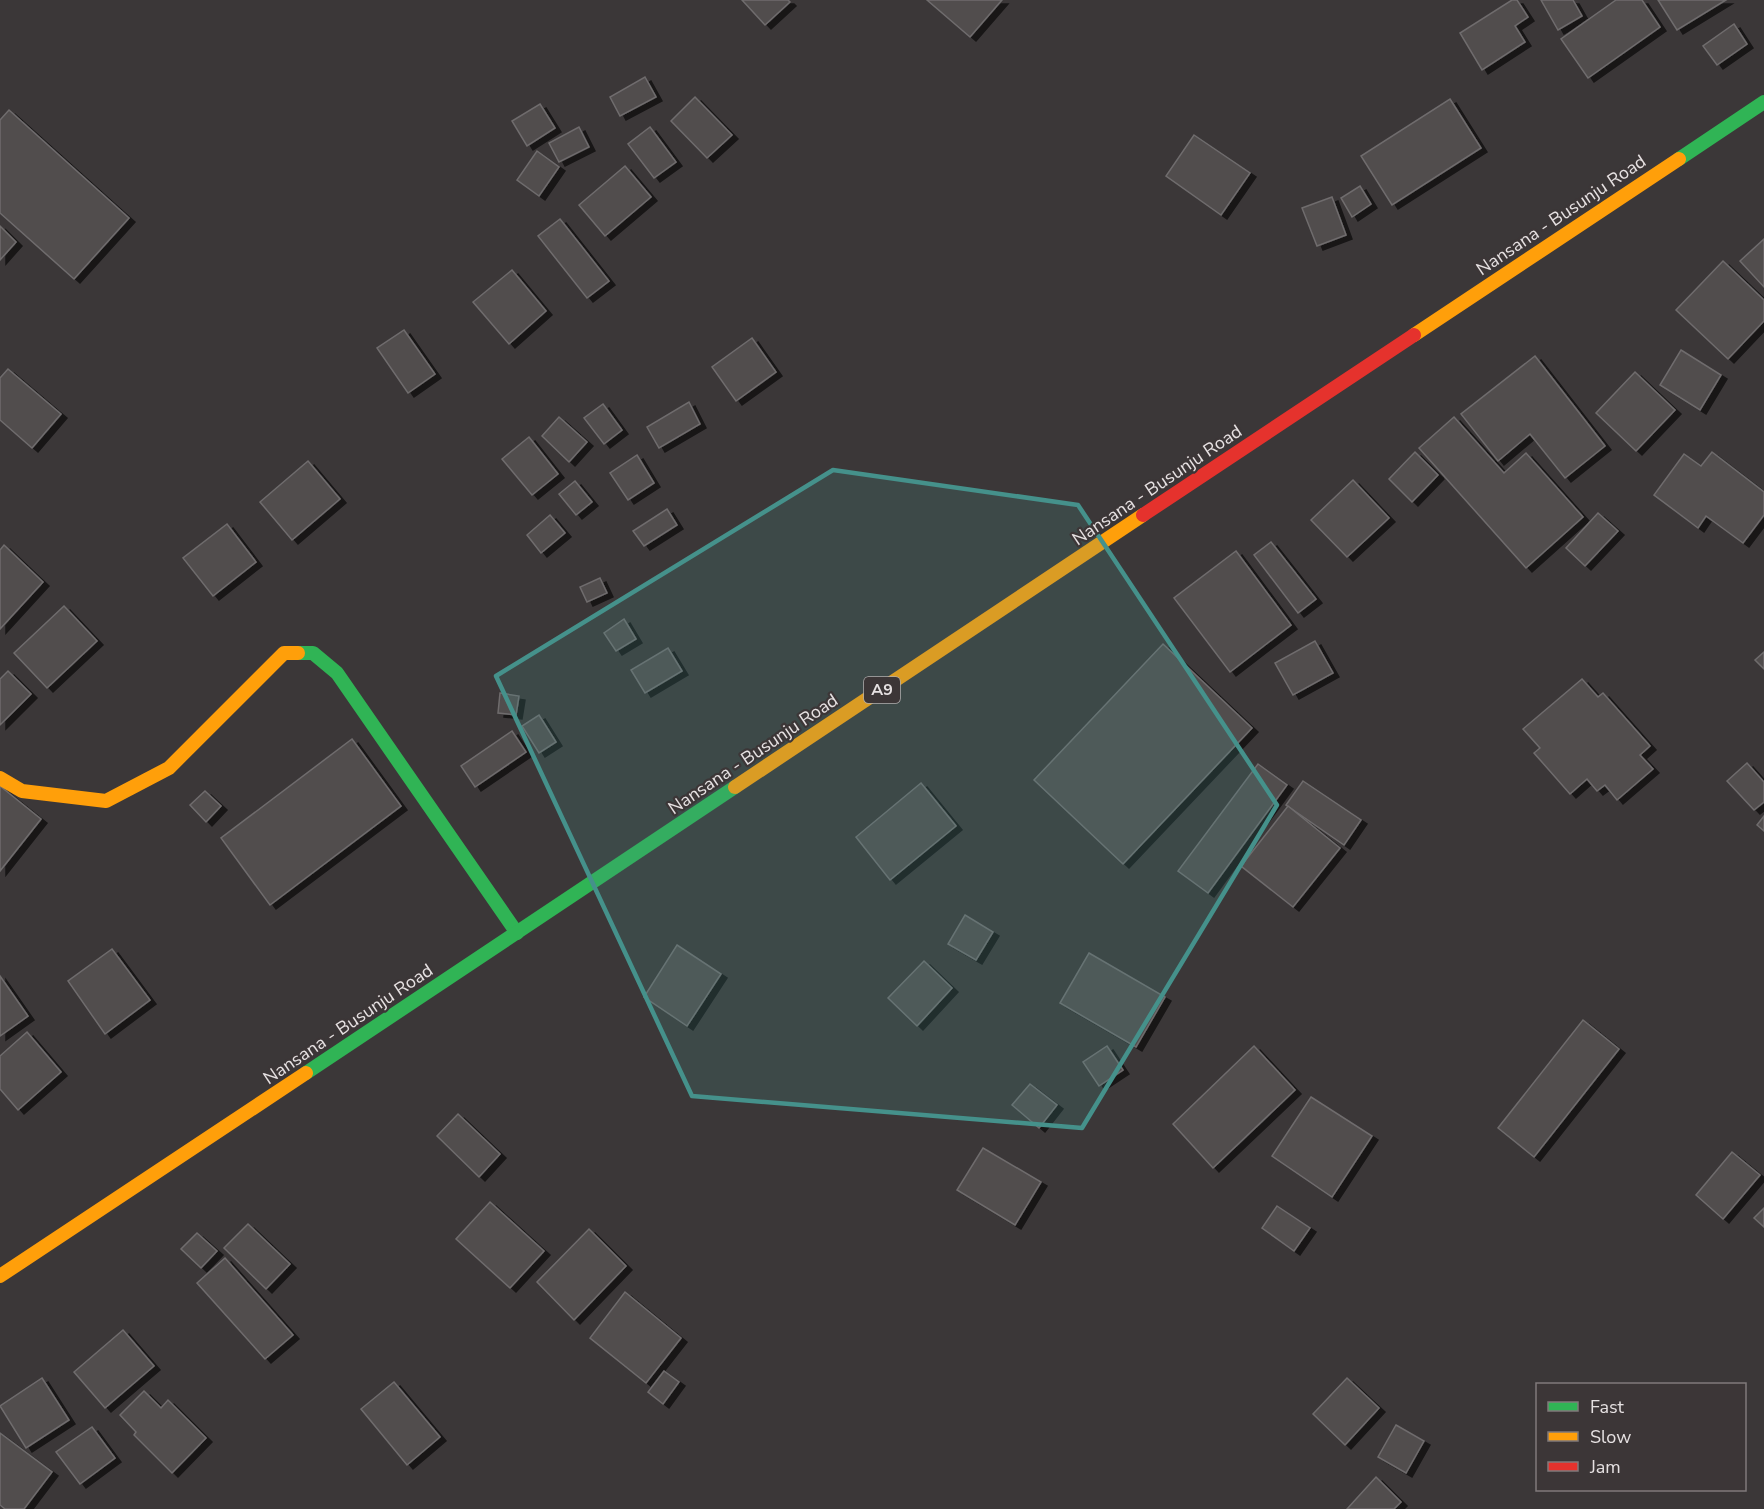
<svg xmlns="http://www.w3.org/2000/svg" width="1764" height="1509" font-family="'Nunito Sans',sans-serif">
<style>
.building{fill:#514d4e;stroke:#6f6c6d;stroke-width:1.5;filter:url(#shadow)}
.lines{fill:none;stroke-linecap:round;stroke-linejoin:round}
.fast{stroke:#30b455;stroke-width:14}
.slow{stroke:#ff9f0a;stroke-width:14}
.jam{stroke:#e5322d;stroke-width:14}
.marked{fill:#45918b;fill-opacity:0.2;stroke:#45918b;stroke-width:4.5;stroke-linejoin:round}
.labels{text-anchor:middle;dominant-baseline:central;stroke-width:4.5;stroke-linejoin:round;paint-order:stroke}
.shield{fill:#3c3637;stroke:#b3aeaf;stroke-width:1.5}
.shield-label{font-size:16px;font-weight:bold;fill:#e6e1e2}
.street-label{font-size:18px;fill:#e6e1e2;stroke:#3c3637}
</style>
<defs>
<filter id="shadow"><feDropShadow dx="6" dy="4" stdDeviation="0" flood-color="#0009"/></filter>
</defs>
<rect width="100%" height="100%" fill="#3b3738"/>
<g class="building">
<path d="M 742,0 L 788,0 L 790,2 L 765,25 Z"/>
<path d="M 927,0 L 1002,0 L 970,37 Z"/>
<path d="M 1512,0 L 1517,0 L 1528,17 L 1515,26 L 1525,42 L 1482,70 L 1460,33 Z"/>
<path d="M 1541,0 L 1573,0 L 1582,16 L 1558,30 Z"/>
<path d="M 1616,0 L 1642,0 L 1660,27 L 1588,78 L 1561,39 Z"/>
<path d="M 1658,0 L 1726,0 L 1677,30 Z"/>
<path d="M 1734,24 L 1747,44 L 1717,65 L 1703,46 Z"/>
<path d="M 645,77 L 656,97 L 620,116 L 610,97 Z"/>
<path d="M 695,97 L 732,135 L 707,158 L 671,121 Z"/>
<path d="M 1450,99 L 1481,148 L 1392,205 L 1361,156 Z"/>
<path d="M 540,104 L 555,128 L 527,146 L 512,121 Z"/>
<path d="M 9,110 L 129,218 L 74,279 L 0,213 L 0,120 Z"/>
<path d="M 579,127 L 589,147 L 559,162 L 549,143 Z"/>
<path d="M 650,127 L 676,162 L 654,178 L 628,144 Z"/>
<path d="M 1194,135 L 1250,173 L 1221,215 L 1166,176 Z"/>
<path d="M 537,151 L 559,167 L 539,196 L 517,180 Z"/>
<path d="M 625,166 L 651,197 L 605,236 L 579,205 Z"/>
<path d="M 1360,186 L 1371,204 L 1352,217 L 1341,198 Z"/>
<path d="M 1332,197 L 1346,235 L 1317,246 L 1302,208 Z"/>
<path d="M 560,219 L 609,281 L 587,298 L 538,236 Z"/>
<path d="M 0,226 L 16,242 L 0,260 Z"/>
<path d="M 1764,239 L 1764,287 L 1740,261 Z"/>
<path d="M 1723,261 L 1764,300 L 1764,321 L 1728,359 L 1676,310 Z"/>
<path d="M 512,270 L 546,311 L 509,344 L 473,302 Z"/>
<path d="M 404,330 L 435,374 L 408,393 L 377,348 Z"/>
<path d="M 752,338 L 776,372 L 736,401 L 712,367 Z"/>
<path d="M 1681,350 L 1721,375 L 1700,410 L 1660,385 Z"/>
<path d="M 1535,356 L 1605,446 L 1565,478 L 1530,434 L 1498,461 L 1461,414 Z"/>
<path d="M 8,369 L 61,414 L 32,448 L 0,420 L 0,378 Z"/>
<path d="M 1635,372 L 1675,410 L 1636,451 L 1596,413 Z"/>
<path d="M 689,402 L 700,424 L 659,448 L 647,427 Z"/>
<path d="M 603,404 L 622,430 L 604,444 L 584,418 Z"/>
<path d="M 559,417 L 587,442 L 569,462 L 542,436 Z"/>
<path d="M 1454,417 L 1504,473 L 1526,453 L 1583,517 L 1526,568 L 1419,448 Z"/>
<path d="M 529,437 L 558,474 L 532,495 L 502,459 Z"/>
<path d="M 1415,452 L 1438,475 L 1412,502 L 1389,479 Z"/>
<path d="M 1712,452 L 1764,492 L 1764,515 L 1743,543 L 1706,516 L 1698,528 L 1654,495 L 1684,454 L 1701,466 Z"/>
<path d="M 637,455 L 654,483 L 628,500 L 610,473 Z"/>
<path d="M 308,461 L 340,499 L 292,540 L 260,502 Z"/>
<path d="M 1353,480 L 1389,518 L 1347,557 L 1311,520 Z"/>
<path d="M 575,481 L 592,502 L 576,515 L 559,494 Z"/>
<path d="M 667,509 L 677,525 L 644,546 L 633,531 Z"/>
<path d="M 1598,513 L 1618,531 L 1585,566 L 1566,548 Z"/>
<path d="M 550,515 L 565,533 L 541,553 L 527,535 Z"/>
<path d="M 227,524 L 256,562 L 213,596 L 183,558 Z"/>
<path d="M 1271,542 L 1316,599 L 1298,613 L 1254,555 Z"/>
<path d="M 4,545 L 43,582 L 0,629 L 0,550 Z"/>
<path d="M 1236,551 L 1291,625 L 1230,672 L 1174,598 Z"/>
<path d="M 600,578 L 607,593 L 587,602 L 580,587 Z"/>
<path d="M 64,606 L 97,641 L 47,688 L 14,653 Z"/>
<path d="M 624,619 L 636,639 L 616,651 L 604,633 Z"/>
<path d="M 1315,641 L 1333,673 L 1293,695 L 1275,663 Z"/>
<path d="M 1163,644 L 1252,728 L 1123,864 L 1034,780 Z"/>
<path d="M 668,648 L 682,671 L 645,693 L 631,670 Z"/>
<path d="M 1764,652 L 1764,669 L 1755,660 Z"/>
<path d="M 8,671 L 31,694 L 0,725 L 0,679 Z"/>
<path d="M 1582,679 L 1598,697 L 1603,693 L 1650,746 L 1640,755 L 1653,769 L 1617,800 L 1605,785 L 1597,791 L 1587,779 L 1570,794 L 1534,753 L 1540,748 L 1523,729 Z"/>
<path d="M 500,693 L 519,696 L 516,715 L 498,713 Z"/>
<path d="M 539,715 L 556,742 L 539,753 L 522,726 Z"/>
<path d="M 512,731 L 526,752 L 475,787 L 461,766 Z"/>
<path d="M 352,739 L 401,806 L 270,905 L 221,838 Z"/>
<path d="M 1747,763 L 1764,782 L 1764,802 L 1754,810 L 1727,781 Z"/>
<path d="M 1258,764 L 1287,785 L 1208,893 L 1178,871 Z"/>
<path d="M 1303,781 L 1361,820 L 1344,845 L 1286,805 Z"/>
<path d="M 921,783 L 956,826 L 890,880 L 856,837 Z"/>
<path d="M 0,786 L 41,819 L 0,871 Z"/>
<path d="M 205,791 L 221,806 L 206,822 L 190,805 Z"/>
<path d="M 1288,806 L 1340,848 L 1293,907 L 1241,866 Z"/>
<path d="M 1764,816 L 1764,831 L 1757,825 Z"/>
<path d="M 965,915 L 993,932 L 976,960 L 948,944 Z"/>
<path d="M 677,945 L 721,974 L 687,1026 L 644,997 Z"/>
<path d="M 112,949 L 150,1000 L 105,1034 L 68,981 Z"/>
<path d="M 1089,953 L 1165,997 L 1136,1047 L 1060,1003 Z"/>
<path d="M 924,961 L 952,988 L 917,1026 L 888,998 Z"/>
<path d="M 0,976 L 28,1016 L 0,1036 Z"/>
<path d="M 1583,1020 L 1619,1049 L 1534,1157 L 1498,1128 Z"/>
<path d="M 27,1032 L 61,1072 L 18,1110 L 0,1089 L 0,1056 Z"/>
<path d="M 1107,1046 L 1123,1070 L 1099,1086 L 1083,1062 Z"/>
<path d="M 1254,1046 L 1295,1090 L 1213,1168 L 1173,1124 Z"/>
<path d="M 1030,1084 L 1057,1105 L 1039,1128 L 1012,1105 Z"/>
<path d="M 1311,1097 L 1372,1136 L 1332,1197 L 1272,1156 Z"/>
<path d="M 458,1114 L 500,1154 L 479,1177 L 437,1136 Z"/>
<path d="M 983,1148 L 1041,1182 L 1015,1225 L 957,1190 Z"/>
<path d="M 1732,1152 L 1760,1175 L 1723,1219 L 1696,1195 Z"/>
<path d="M 490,1202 L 544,1251 L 510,1288 L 456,1239 Z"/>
<path d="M 1277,1206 L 1310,1228 L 1294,1251 L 1262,1228 Z"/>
<path d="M 1764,1208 L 1764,1227 L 1754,1218 Z"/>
<path d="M 248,1224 L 290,1264 L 266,1289 L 224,1248 Z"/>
<path d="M 589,1229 L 626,1266 L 574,1320 L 537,1282 Z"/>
<path d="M 197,1233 L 217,1251 L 201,1268 L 181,1249 Z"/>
<path d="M 225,1258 L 293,1335 L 265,1359 L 197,1283 Z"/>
<path d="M 625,1292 L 681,1338 L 646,1383 L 590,1338 Z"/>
<path d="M 123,1330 L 154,1366 L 105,1408 L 74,1372 Z"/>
<path d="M 664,1371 L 679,1382 L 663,1404 L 648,1392 Z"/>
<path d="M 42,1378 L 69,1420 L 26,1448 L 0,1406 Z"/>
<path d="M 1347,1378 L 1379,1408 L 1345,1445 L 1313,1414 Z"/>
<path d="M 394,1382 L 440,1437 L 407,1465 L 361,1409 Z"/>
<path d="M 144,1391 L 161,1408 L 168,1400 L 206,1438 L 172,1473 L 134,1435 L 136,1432 L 120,1415 Z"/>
<path d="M 1396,1425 L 1424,1441 L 1406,1473 L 1378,1457 Z"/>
<path d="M 92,1427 L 115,1458 L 80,1484 L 56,1452 Z"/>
<path d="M 0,1433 L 52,1472 L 24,1509 L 5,1509 L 0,1505 Z"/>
<path d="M 1376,1477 L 1401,1502 L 1394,1509 L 1347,1509 Z"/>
</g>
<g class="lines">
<g class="fast">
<path d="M 1679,159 L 1764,102"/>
<path d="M 298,653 L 313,653 L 337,673 L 517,933"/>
<path d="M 306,1073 L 735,787"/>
</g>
<g class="slow">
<path d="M 1414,335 L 1679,159"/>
<path d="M 0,778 L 22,791 L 106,801 L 169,768 L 284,653 L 298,653"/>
<path d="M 735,787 L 1143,515"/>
<path d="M 0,1276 L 306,1073"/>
</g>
<path class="jam" d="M 1143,515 L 1414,335"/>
</g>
<path class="marked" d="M 833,470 L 1078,505 L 1277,805 L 1082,1128 L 692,1096 L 496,676 Z"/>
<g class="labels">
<rect class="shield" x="864" y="677" width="36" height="26" rx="4.5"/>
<g class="shield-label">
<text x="882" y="690">A9</text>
</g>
<g class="street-label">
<text transform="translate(1561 215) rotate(-34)">Nansana - Busunju Road</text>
<text transform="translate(1157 485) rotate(-34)">Nansana - Busunju Road</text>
<text transform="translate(753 754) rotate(-34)">Nansana - Busunju Road</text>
<text transform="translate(348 1024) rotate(-34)">Nansana - Busunju Road</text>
</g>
</g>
<rect x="1536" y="1383" width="210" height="108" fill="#3c3637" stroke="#807a7b" stroke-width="1.5"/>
<rect x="1548" y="1402" width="30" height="9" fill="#30b455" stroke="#807a7b" stroke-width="1.5"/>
<text x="1590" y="1413" font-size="18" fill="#e6e1e2">Fast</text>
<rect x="1548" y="1432" width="30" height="9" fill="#ff9f0a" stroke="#807a7b" stroke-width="1.5"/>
<text x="1590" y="1443" font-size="18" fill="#e6e1e2">Slow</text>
<rect x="1548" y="1462" width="30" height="9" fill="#e5322d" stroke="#807a7b" stroke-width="1.5"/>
<text x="1590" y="1473" font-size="18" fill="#e6e1e2">Jam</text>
</svg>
